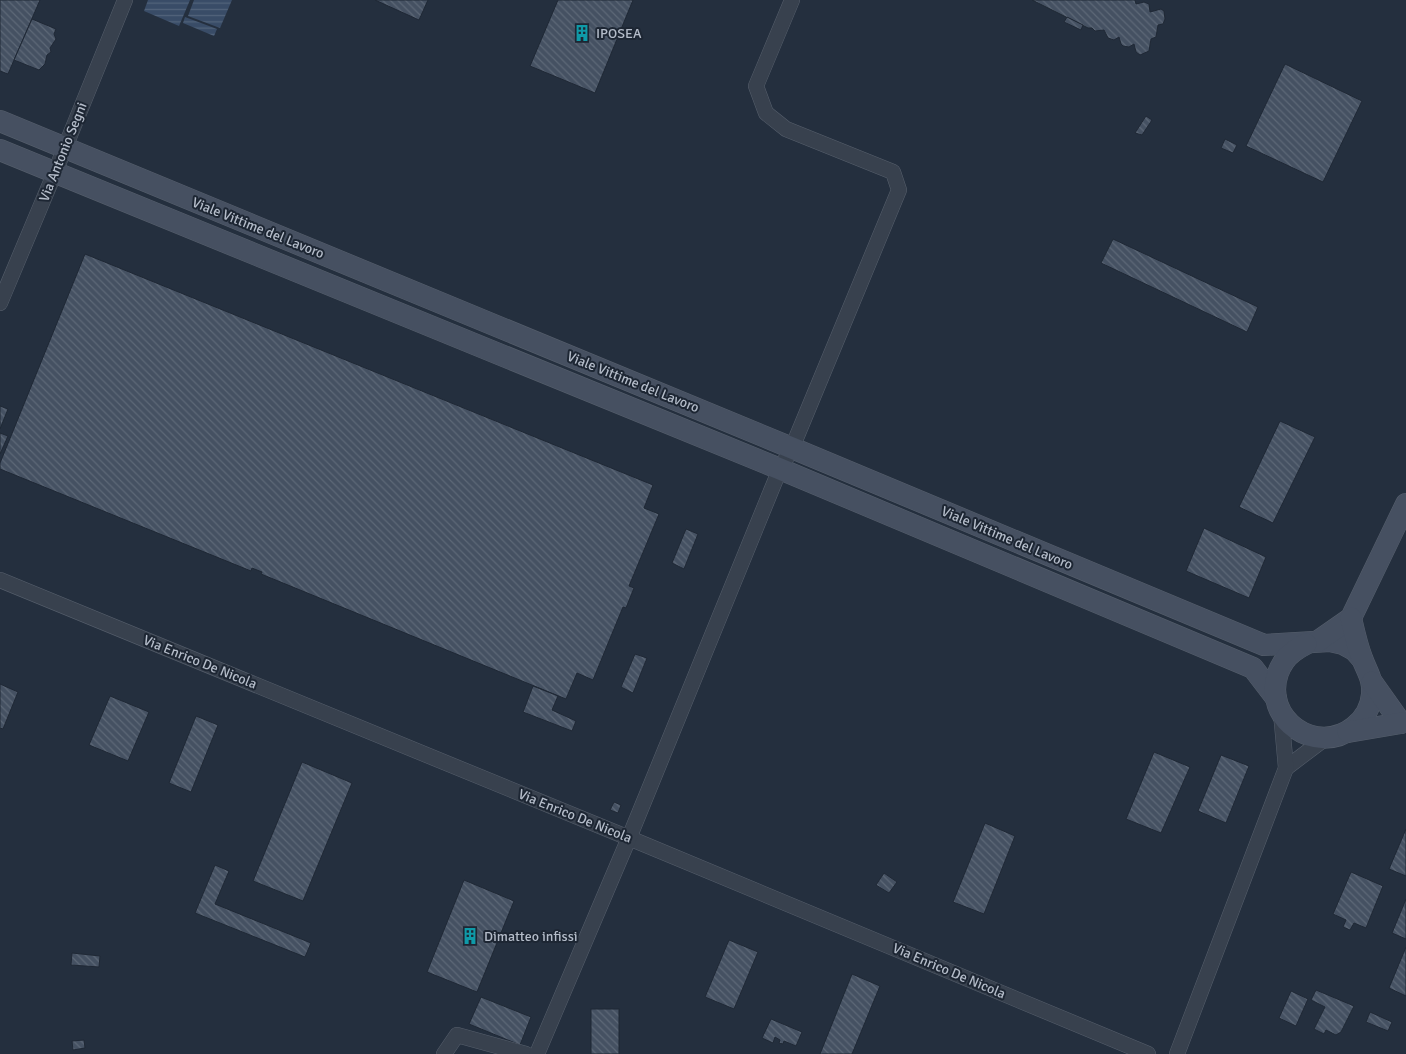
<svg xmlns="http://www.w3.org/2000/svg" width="1406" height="1054" font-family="Signika,sans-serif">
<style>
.water{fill:url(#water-rules)}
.building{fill:url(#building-back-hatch);stroke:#1f2835}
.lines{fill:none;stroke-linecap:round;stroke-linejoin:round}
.street-casing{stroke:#565f6c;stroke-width:16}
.secondary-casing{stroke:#565f6c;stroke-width:22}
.street{stroke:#38414e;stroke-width:15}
.secondary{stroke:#465061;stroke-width:21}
.labels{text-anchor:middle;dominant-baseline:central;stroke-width:4;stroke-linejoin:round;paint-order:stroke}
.poi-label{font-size:14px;fill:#b4bcc9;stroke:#1d2633;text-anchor:start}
.street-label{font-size:14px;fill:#b4bcc9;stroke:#1d2633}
</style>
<defs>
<pattern id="water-rules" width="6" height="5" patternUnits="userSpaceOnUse" patternTransform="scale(1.25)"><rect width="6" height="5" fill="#394c67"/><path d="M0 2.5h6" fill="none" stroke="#53647b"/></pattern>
<pattern id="building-back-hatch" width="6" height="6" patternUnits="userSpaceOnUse" patternTransform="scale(1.25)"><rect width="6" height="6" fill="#455162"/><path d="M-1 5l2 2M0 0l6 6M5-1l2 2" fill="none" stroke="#5d6877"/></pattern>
</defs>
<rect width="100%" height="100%" fill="#242f3e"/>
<g class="water">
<path d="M 148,0 L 190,0 L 179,26 L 144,11 Z"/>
<path d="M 194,0 L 232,0 L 220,28 L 188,16 Z"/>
<path d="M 185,17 L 217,29 L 214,36 L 183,23 Z"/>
</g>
<g class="building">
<path d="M 0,0 L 40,0 L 8,74 L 0,71 Z"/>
<path d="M 375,0 L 428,0 L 419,20 Z"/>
<path d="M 558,0 L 633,0 L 595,93 L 530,66 Z"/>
<path d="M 1032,0 L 1135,0 L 1136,4 L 1144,2 L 1149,4 L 1150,12 L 1161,9 L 1164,11 L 1165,19 L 1163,24 L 1158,25 L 1156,37 L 1151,39 L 1149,51 L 1140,55 L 1136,52 L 1134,44 L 1129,47 L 1123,46 L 1121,44 L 1119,37 L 1114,40 L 1108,38 L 1104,30 L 1095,31 L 1092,28 L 1088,28 Z"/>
<path d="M 1067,17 L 1083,25 L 1081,30 L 1064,22 Z"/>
<path d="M 32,19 L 56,29 L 54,34 L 56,39 L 50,48 L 51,52 L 47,55 L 45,64 L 39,70 L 14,60 Z"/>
<path d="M 1285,64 L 1362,101 L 1323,182 L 1246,146 Z"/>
<path d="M 1146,116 L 1152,120 L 1142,135 L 1135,133 Z"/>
<path d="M 1225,139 L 1237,145 L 1233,153 L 1221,148 Z"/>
<path d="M 1113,239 L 1258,307 L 1247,332 L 1101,263 Z"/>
<path d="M 85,254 L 653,485 L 644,508 L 659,514 L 629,586 L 634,588 L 626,608 L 623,607 L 593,680 L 577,673 L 566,699 L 261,574 L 262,572 L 252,568 L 251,571 L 0,469 L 0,463 Z"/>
<path d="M 0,406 L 8,409 L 0,429 Z"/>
<path d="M 1280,421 L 1315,437 L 1273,523 L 1239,507 Z"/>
<path d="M 0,433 L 8,436 L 0,454 Z"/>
<path d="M 1204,528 L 1266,557 L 1249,598 L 1186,571 Z"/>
<path d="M 686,529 L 698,534 L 684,569 L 672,563 Z"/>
<path d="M 635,654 L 647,658 L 633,693 L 621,687 Z"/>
<path d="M 0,684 L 18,692 L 3,729 L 0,728 Z"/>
<path d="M 533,686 L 558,696 L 552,710 L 576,721 L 572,731 L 523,712 Z"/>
<path d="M 110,696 L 149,712 L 128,761 L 89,745 Z"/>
<path d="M 196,716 L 218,725 L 191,792 L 169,783 Z"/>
<path d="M 1154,752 L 1190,767 L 1161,833 L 1126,819 Z"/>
<path d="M 1221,755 L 1249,766 L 1226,823 L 1198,811 Z"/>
<path d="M 302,762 L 352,783 L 303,901 L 253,881 Z"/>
<path d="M 614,802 L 621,805 L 618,813 L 610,810 Z"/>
<path d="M 985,823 L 1015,836 L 984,914 L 953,902 Z"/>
<path d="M 1406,829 L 1406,876 L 1389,869 Z"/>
<path d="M 215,865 L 229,871 L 215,904 L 311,943 L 305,957 L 195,913 Z"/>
<path d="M 1351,872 L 1383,886 L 1366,928 L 1354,923 L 1350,930 L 1343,927 L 1346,920 L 1333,914 Z"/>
<path d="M 884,873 L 897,882 L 889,893 L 876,885 Z"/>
<path d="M 464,880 L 514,901 L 477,992 L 427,972 Z"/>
<path d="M 1406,899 L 1406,939 L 1392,933 Z"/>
<path d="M 729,940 L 758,952 L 734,1009 L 705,997 Z"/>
<path d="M 1406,947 L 1406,996 L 1389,988 Z"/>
<path d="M 72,953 L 100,956 L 99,967 L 71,965 Z"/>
<path d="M 852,974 L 880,986 L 852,1054 L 820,1054 Z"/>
<path d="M 1316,990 L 1354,1006 L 1341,1032 L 1336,1035 L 1326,1030 L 1324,1034 L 1314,1029 L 1325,1007 L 1311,1000 Z"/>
<path d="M 1291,991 L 1308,999 L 1296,1026 L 1279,1018 Z"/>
<path d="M 481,997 L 531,1017 L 520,1045 L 469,1024 Z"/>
<rect x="591" y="1009" width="28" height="45"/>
<path d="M 1370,1012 L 1392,1022 L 1388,1031 L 1366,1022 Z"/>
<path d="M 771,1019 L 802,1032 L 796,1046 L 784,1041 L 783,1044 L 779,1043 L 780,1040 L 775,1037 L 773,1043 L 762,1038 Z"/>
<path d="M 84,1040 L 85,1048 L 73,1050 L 72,1041 Z"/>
</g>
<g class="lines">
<g class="street-casing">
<g id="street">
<path d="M 0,303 L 55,172 L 125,0"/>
<path d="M 0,580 L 629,838 L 1148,1054"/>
<path d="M 1286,768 L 1327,737"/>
<path d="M 444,1054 L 457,1035 L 526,1054"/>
<path d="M 537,1054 L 629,838 L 780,469 L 792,448 L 899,190 L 893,172 L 786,129 L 766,113 L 756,86 L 792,0"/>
<path d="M 1177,1054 L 1286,768 L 1281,713"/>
</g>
</g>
<g class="secondary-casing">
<g id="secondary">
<path d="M 0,121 L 792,448 L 1264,645 L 1330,641 L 1343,644 L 1354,650 L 1362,659"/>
<path d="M 0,150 L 780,469 L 1253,668 L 1276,698"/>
<path d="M 1318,641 L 1351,618 L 1406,504"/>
<path d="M 1306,644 C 1302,646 1297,649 1293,652 C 1286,657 1281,665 1278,673 C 1262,719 1316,757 1354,727 C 1364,719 1371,707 1372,694 C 1373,678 1367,672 1362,658 C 1357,645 1354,631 1351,618"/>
<path d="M 1372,682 L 1401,723"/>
<path d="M 1348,732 L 1401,723"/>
</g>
</g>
<use href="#street" class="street"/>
<use href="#secondary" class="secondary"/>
</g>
<defs>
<g id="building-bare" transform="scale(1.35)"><path d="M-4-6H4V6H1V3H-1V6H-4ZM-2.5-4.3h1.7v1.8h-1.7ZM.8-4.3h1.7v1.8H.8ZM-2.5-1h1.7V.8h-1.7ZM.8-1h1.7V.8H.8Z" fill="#0f9aa8" stroke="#1d2633" stroke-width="2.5" paint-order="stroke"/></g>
</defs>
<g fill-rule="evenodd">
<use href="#building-bare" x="582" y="33"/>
<use href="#building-bare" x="470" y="936"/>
</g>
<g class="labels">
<g class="poi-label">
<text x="596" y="33">IPOSEA</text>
<text x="484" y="936">Dimatteo infissi</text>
</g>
<g class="street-label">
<text transform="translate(63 152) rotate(-68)">Via Antonio Segni</text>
<text transform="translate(258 228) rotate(22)">Viale Vittime del Lavoro</text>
<text transform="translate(633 382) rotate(22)">Viale Vittime del Lavoro</text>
<text transform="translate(1007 538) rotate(23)">Viale Vittime del Lavoro</text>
<text transform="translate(200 662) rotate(22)">Via Enrico De Nicola</text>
<text transform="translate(575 816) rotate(22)">Via Enrico De Nicola</text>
<text transform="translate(949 971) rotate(23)">Via Enrico De Nicola</text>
</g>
</g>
</svg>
